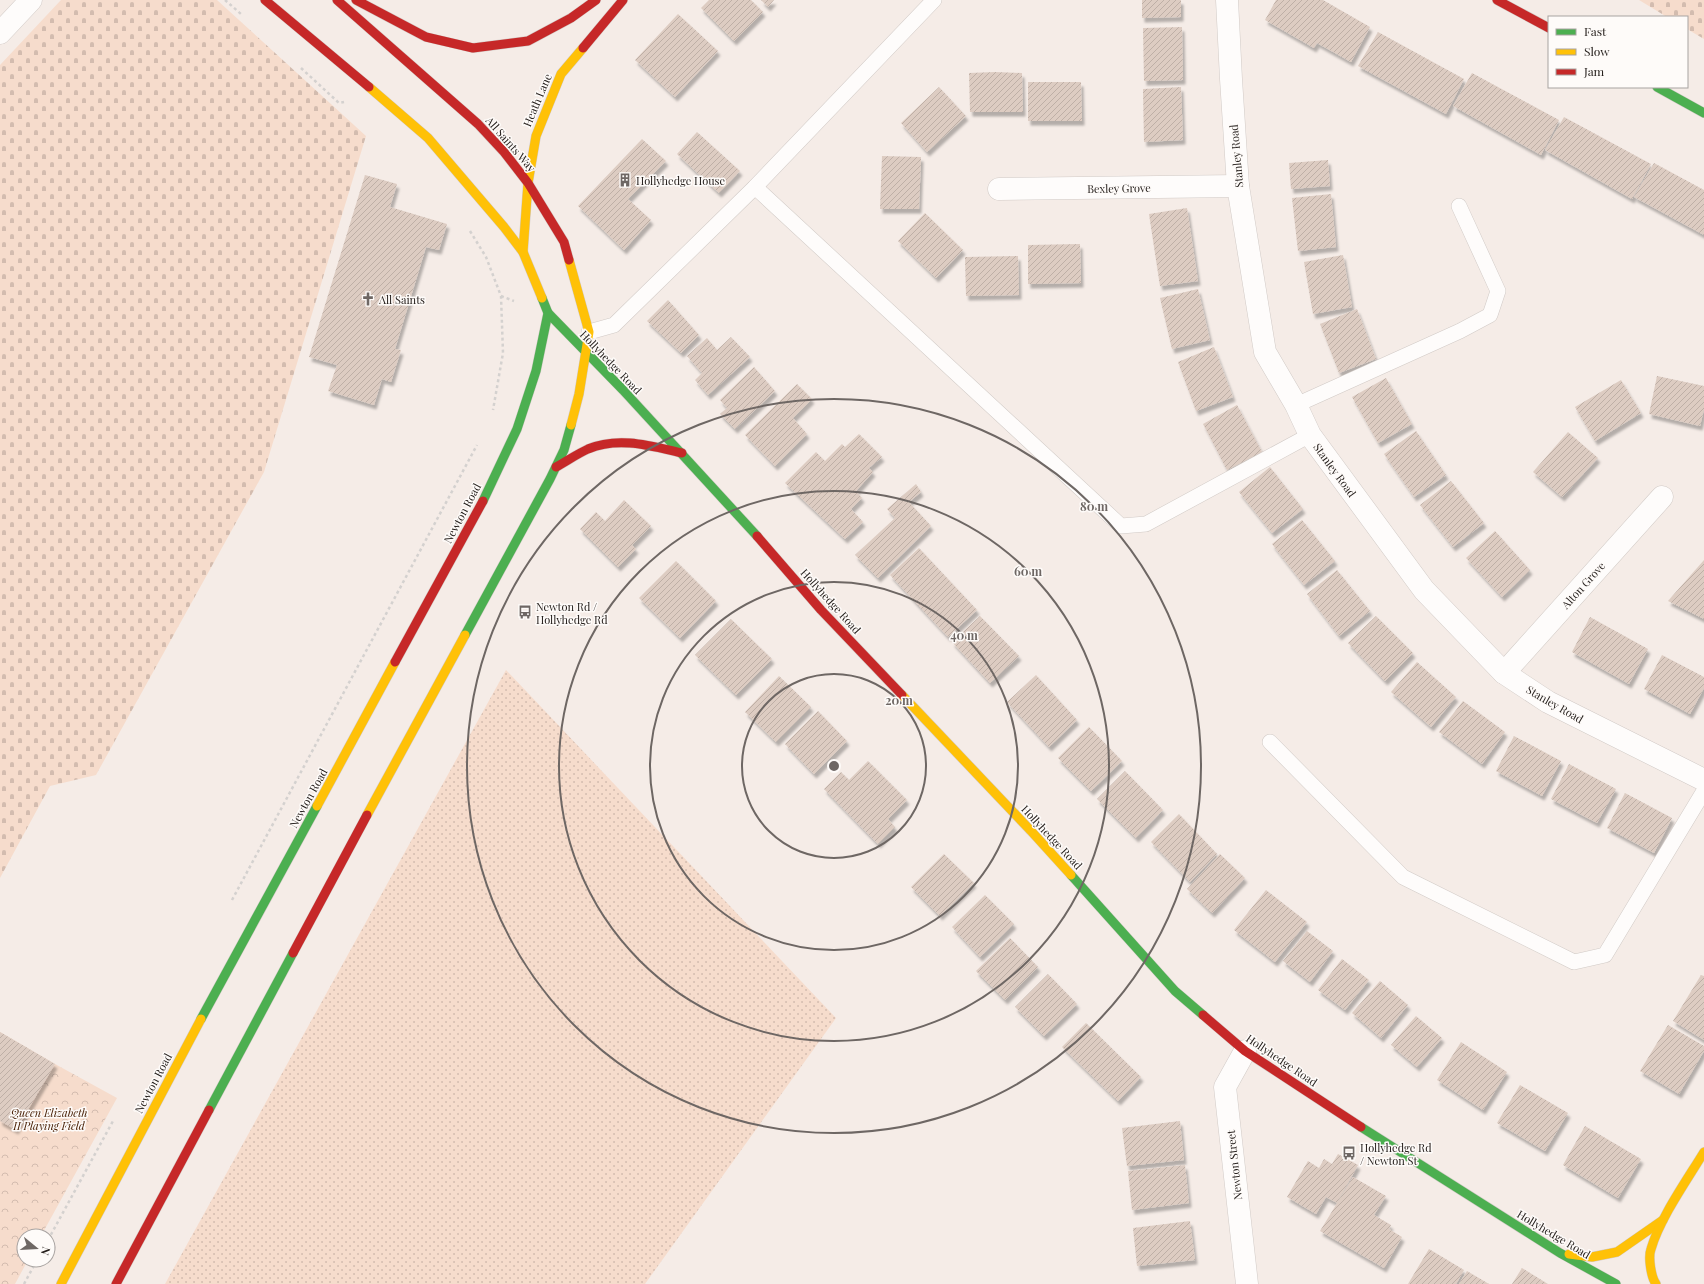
<svg xmlns="http://www.w3.org/2000/svg" width="1704" height="1284" font-family="'Playfair Display',serif">
<style>
.grass{fill:url(#grass-dots)}
.forest{fill:url(#forest-crowns)}
.cemetery{fill:url(#cemetery-stones)}
.building{fill:url(#building-hatch);filter:url(#shadow)}
.lines{fill:none;stroke-linecap:round;stroke-linejoin:round}
.lane-casing{stroke:#d1cac6;stroke-width:16}
.street-casing{stroke:#d1cac6;stroke-width:23}
.fast-casing{stroke:#d1cac6;stroke-width:10}
.slow-casing{stroke:#d1cac6;stroke-width:10}
.jam-casing{stroke:#d1cac6;stroke-width:10}
.path{stroke:#d4d1cf;stroke-width:2.5;stroke-dasharray:3 3;stroke-linecap:butt}
.lane{stroke:#fefcfb;stroke-width:15}
.street{stroke:#fefcfb;stroke-width:22}
.fast{stroke:#4caf50;stroke-width:9}
.slow{stroke:#ffc107;stroke-width:9}
.jam{stroke:#c62828;stroke-width:9}
.ring{fill:none;stroke:#6e6764;stroke-width:2}
.labels{text-anchor:middle;dominant-baseline:central;stroke-width:3;stroke-linejoin:round;paint-order:stroke}
.street-label{font-size:11px;fill:#26201d;stroke:#fefbf9}
.poi-label{font-size:11px;fill:#26201d;stroke:#fefbf9;text-anchor:start}
.park-label{font-size:11px;font-style:italic;fill:#451c00;stroke:#fefbf9}
.centre{fill:#6e6764;stroke:#fefbf9;stroke-width:2}
.ring-label{font-size:12px;text-anchor:middle;font-weight:bold;fill:#6e6764;stroke:#fefbf9;stroke-width:3;stroke-linejoin:round;paint-order:stroke}
</style>
<defs>
<pattern id="grass-dots" width="8" height="8" patternUnits="userSpaceOnUse"><rect width="8" height="8" fill="#f6dccc"/><path d="M2 2h.1M6 6h.1" fill="none" stroke="#d3bcaf" stroke-width="1.8" stroke-linecap="round"/></pattern>
<pattern id="forest-crowns" width="20" height="18" patternUnits="userSpaceOnUse"><rect width="20" height="18" fill="#f6dccc"/><path d="M2 6a3 3 0 1 1 6 0M12 15a3 3 0 1 1 6 0" fill="none" stroke="#d3bcaf"/></pattern>
<pattern id="cemetery-stones" width="16" height="16" patternUnits="userSpaceOnUse"><rect width="16" height="16" fill="#f6dccc"/><path d="M2 7V4a2 2 0 0 1 4 0v3zM10 15v-3a2 2 0 0 1 4 0v3z" fill="#d3bcaf"/></pattern>
<pattern id="building-hatch" width="6" height="6" patternUnits="userSpaceOnUse"><rect width="6" height="6" fill="#ddccc2"/><path d="M-1 1l2-2M0 6l6-6M5 7l2-2" fill="none" stroke="#beafa6"/></pattern>
<filter id="shadow"><feDropShadow dx="2.5" dy="4.5" stdDeviation="1" flood-color="#0004"/></filter>
</defs>
<rect width="100%" height="100%" fill="#f5ece7"/>
<path class="grass" d="M 506,670 L 836,1018 L 645,1284 L 165,1284 Z"/>
<path class="forest" d="M 0,1032 L 55,1064 L 117,1098 L 41,1236 L 24,1236 L 24,1260 L 28,1260 L 15,1284 L 0,1284 Z"/>
<g class="cemetery">
<path d="M 61,0 L 217,0 L 366,136 L 264,472 L 96,775 L 50,786 L 0,878 L 0,65 Z"/>
<path d="M 1639,0 L 1704,0 L 1704,39 L 1687,29 L 1687,17 L 1667,17 Z"/>
</g>
<g class="building">
<path d="M 709,0 L 751,0 L 763,12 L 734,41 L 701,8 Z"/>
<path d="M 761,0 L 774,0 L 768,7 Z"/>
<path d="M 1142,0 L 1181,0 L 1181,17 L 1142,18 Z"/>
<path d="M 1276,0 L 1323,0 L 1370,27 L 1351,62 L 1317,43 L 1314,48 L 1265,20 Z"/>
<path d="M 678,14 L 718,51 L 675,97 L 635,60 Z"/>
<path d="M 1182,27 L 1183,80 L 1144,81 L 1143,28 Z"/>
<path d="M 1378,32 L 1464,79 L 1446,114 L 1358,66 Z"/>
<path d="M 995,72 L 1022,73 L 1023,112 L 970,112 L 969,73 Z"/>
<path d="M 1472,73 L 1559,120 L 1541,155 L 1453,106 Z"/>
<path d="M 1028,82 L 1081,82 L 1082,121 L 1028,121 Z"/>
<path d="M 939,87 L 966,116 L 927,152 L 901,123 Z"/>
<path d="M 1181,87 L 1183,140 L 1144,142 L 1143,89 Z"/>
<path d="M 1564,117 L 1651,164 L 1632,199 L 1545,150 Z"/>
<path d="M 697,132 L 740,171 L 719,193 L 677,154 Z"/>
<path d="M 642,139 L 666,161 L 628,199 L 651,220 L 624,250 L 578,206 Z"/>
<path d="M 882,156 L 921,157 L 919,209 L 880,209 Z"/>
<path d="M 1328,160 L 1330,186 L 1291,189 L 1289,163 Z"/>
<path d="M 1654,163 L 1704,190 L 1704,235 L 1634,197 Z"/>
<path d="M 365,175 L 397,184 L 390,207 L 447,224 L 439,250 L 426,247 L 395,349 L 401,350 L 391,382 L 382,379 L 374,405 L 328,391 L 337,365 L 309,357 Z"/>
<path d="M 1331,194 L 1336,247 L 1298,251 L 1292,198 Z"/>
<path d="M 1187,208 L 1198,281 L 1160,286 L 1149,214 Z"/>
<path d="M 925,213 L 963,250 L 936,278 L 898,241 Z"/>
<path d="M 1080,244 L 1081,283 L 1028,284 L 1028,245 Z"/>
<path d="M 1343,255 L 1352,307 L 1313,314 L 1304,262 Z"/>
<path d="M 1018,256 L 1019,295 L 966,296 L 965,257 Z"/>
<path d="M 1198,289 L 1210,340 L 1172,349 L 1160,298 Z"/>
<path d="M 668,300 L 699,335 L 681,353 L 647,321 Z"/>
<path d="M 1357,309 L 1376,359 L 1339,373 L 1320,324 Z"/>
<path d="M 731,337 L 750,357 L 708,395 L 695,380 L 702,373 L 687,356 L 707,338 L 717,350 Z"/>
<path d="M 1214,347 L 1233,397 L 1196,411 L 1178,362 Z"/>
<path d="M 754,367 L 775,391 L 735,429 L 720,414 L 727,408 L 720,400 Z"/>
<path d="M 1657,376 L 1704,386 L 1704,409 L 1700,426 L 1649,414 Z"/>
<path d="M 1386,378 L 1412,424 L 1378,443 L 1352,397 Z"/>
<path d="M 1621,380 L 1641,413 L 1595,441 L 1575,407 Z"/>
<path d="M 797,384 L 812,399 L 793,418 L 807,434 L 775,466 L 745,435 Z"/>
<path d="M 1237,405 L 1262,452 L 1227,470 L 1203,424 Z"/>
<path d="M 1416,431 L 1446,475 L 1414,497 L 1384,454 Z"/>
<path d="M 1568,432 L 1598,458 L 1562,497 L 1533,472 Z"/>
<path d="M 859,434 L 882,457 L 869,468 L 873,472 L 856,491 L 862,498 L 851,509 L 863,522 L 845,539 L 785,483 L 816,452 L 825,461 L 842,444 L 845,447 Z"/>
<path d="M 1270,467 L 1303,509 L 1272,533 L 1239,492 Z"/>
<path d="M 1451,481 L 1484,523 L 1453,547 L 1420,505 Z"/>
<path d="M 916,484 L 921,492 L 909,502 L 931,526 L 878,578 L 855,555 L 895,518 L 887,509 Z"/>
<path d="M 624,500 L 651,526 L 632,545 L 636,549 L 618,567 L 580,529 L 596,512 L 605,521 Z"/>
<path d="M 1302,520 L 1335,561 L 1304,585 L 1272,544 Z"/>
<path d="M 1495,531 L 1530,570 L 1502,597 L 1466,558 Z"/>
<path d="M 919,548 L 977,610 L 948,637 L 890,575 Z"/>
<path d="M 1704,560 L 1704,619 L 1668,601 Z"/>
<path d="M 676,561 L 716,601 L 680,638 L 639,598 Z"/>
<path d="M 1337,570 L 1370,611 L 1339,636 L 1307,594 Z"/>
<path d="M 980,616 L 1019,656 L 990,683 L 952,642 Z"/>
<path d="M 1376,616 L 1413,653 L 1385,681 L 1348,643 Z"/>
<path d="M 1590,617 L 1648,649 L 1629,684 L 1572,652 Z"/>
<path d="M 731,619 L 772,659 L 736,695 L 695,655 Z"/>
<path d="M 1662,655 L 1704,677 L 1704,688 L 1690,714 L 1644,689 Z"/>
<path d="M 1417,662 L 1456,697 L 1431,727 L 1391,692 Z"/>
<path d="M 1036,675 L 1077,720 L 1049,747 L 1007,702 Z"/>
<path d="M 779,676 L 811,707 L 776,742 L 745,712 Z"/>
<path d="M 1463,701 L 1505,732 L 1482,764 L 1439,732 Z"/>
<path d="M 818,711 L 847,741 L 814,774 L 785,744 Z"/>
<path d="M 1089,727 L 1122,761 L 1091,791 L 1058,758 Z"/>
<path d="M 1514,736 L 1561,761 L 1542,796 L 1496,771 Z"/>
<path d="M 868,761 L 907,800 L 888,819 L 895,827 L 878,844 L 824,789 L 841,772 L 849,780 Z"/>
<path d="M 1569,764 L 1616,789 L 1597,823 L 1551,799 Z"/>
<path d="M 1125,771 L 1163,810 L 1136,838 L 1097,799 Z"/>
<path d="M 1625,793 L 1672,818 L 1654,853 L 1607,828 Z"/>
<path d="M 1179,814 L 1217,854 L 1190,882 L 1151,842 Z"/>
<path d="M 944,854 L 974,883 L 940,916 L 911,887 Z"/>
<path d="M 1220,854 L 1245,878 L 1212,913 L 1187,889 Z"/>
<path d="M 1266,890 L 1307,922 L 1275,962 L 1234,930 Z"/>
<path d="M 985,895 L 1014,924 L 980,957 L 952,927 Z"/>
<path d="M 1307,931 L 1333,951 L 1310,982 L 1283,961 Z"/>
<path d="M 1010,938 L 1038,967 L 1005,1000 L 976,971 Z"/>
<path d="M 1342,959 L 1369,980 L 1345,1010 L 1318,990 Z"/>
<path d="M 1048,974 L 1077,1004 L 1044,1036 L 1015,1007 Z"/>
<path d="M 1701,975 L 1704,976 L 1704,1040 L 1673,1021 Z"/>
<path d="M 1380,981 L 1408,1005 L 1381,1038 L 1352,1013 Z"/>
<path d="M 1416,1016 L 1442,1038 L 1417,1067 L 1391,1045 Z"/>
<path d="M 1086,1023 L 1141,1077 L 1118,1101 L 1062,1047 Z"/>
<path d="M 1668,1025 L 1704,1046 L 1704,1051 L 1679,1094 L 1640,1071 Z"/>
<path d="M 0,1032 L 55,1064 L 16,1130 L 0,1121 Z"/>
<path d="M 1461,1042 L 1507,1072 L 1483,1110 L 1437,1080 Z"/>
<path d="M 1520,1085 L 1568,1113 L 1545,1151 L 1497,1123 Z"/>
<path d="M 1180,1121 L 1184,1160 L 1127,1166 L 1122,1128 Z"/>
<path d="M 1585,1126 L 1641,1159 L 1618,1198 L 1563,1165 Z"/>
<path d="M 1338,1154 L 1358,1165 L 1337,1203 L 1326,1197 L 1316,1214 L 1287,1197 L 1308,1161 L 1319,1168 L 1324,1159 L 1332,1164 Z"/>
<path d="M 1185,1165 L 1189,1203 L 1132,1210 L 1128,1171 Z"/>
<path d="M 1353,1177 L 1386,1196 L 1374,1215 L 1391,1225 L 1389,1229 L 1402,1237 L 1384,1268 L 1320,1231 Z"/>
<path d="M 1190,1221 L 1195,1260 L 1137,1266 L 1133,1228 Z"/>
<path d="M 1429,1249 L 1464,1270 L 1456,1284 L 1408,1284 Z"/>
<path d="M 1522,1268 L 1548,1284 L 1512,1284 Z"/>
<path d="M 1467,1271 L 1489,1284 L 1459,1284 Z"/>
</g>
<g class="lines">
<g class="lane-casing">
<g id="lane">
<path d="M 755,187 L 1121,526 L 1146,524 L 1310,435"/>
<path d="M 589,332 L 614,325 L 755,187 L 934,0"/>
<path d="M 1296,405 L 1460,331 L 1490,315 L 1498,291 L 1459,206"/>
<path d="M 1270,742 L 1403,877 L 1574,962 L 1605,955 L 1704,791"/>
</g>
</g>
<g class="street-casing">
<g id="street">
<path d="M 1227,0 L 1231,79 L 1238,186 L 1265,352 L 1296,405 L 1310,435 L 1424,590 L 1504,673 L 1548,702 L 1704,780"/>
<path d="M 0,33 L 31,0"/>
<path d="M 999,189 L 1238,186"/>
<path d="M 1504,673 L 1662,497"/>
<path d="M 1245,1051 L 1225,1087 L 1247,1284"/>
</g>
</g>
<g class="fast-casing">
<g id="fast">
<path d="M 1657,87 L 1704,113"/>
<path d="M 548,313 L 623,390 L 757,536"/>
<path d="M 483,501 L 517,429 L 536,371 L 548,313 L 542,298"/>
<path d="M 465,635 L 550,479 L 564,450 L 571,425"/>
<path d="M 1071,875 L 1175,991 L 1203,1015"/>
<path d="M 201,1019 L 317,806"/>
<path d="M 209,1110 L 293,953"/>
<path d="M 1361,1127 L 1560,1253 L 1616,1284"/>
</g>
</g>
<g class="slow-casing">
<g id="slow">
<path d="M 369,87 L 428,138 L 504,227 L 523,252 L 542,298"/>
<path d="M 523,252 L 528,183 L 536,136 L 561,74 L 583,48"/>
<path d="M 569,260 L 589,332 L 579,394 L 571,425"/>
<path d="M 902,695 L 1032,832 L 1071,875"/>
<path d="M 317,806 L 395,662"/>
<path d="M 367,815 L 465,635"/>
<path d="M 1569,1254 L 1592,1257 L 1617,1252 L 1663,1220"/>
<path d="M 61,1284 L 201,1019"/>
<path d="M 1656,1284 C 1651,1277 1648,1257 1651,1249 C 1660,1218 1687,1180 1704,1152"/>
</g>
</g>
<g class="jam-casing">
<g id="jam">
<path d="M 265,0 L 369,87"/>
<path d="M 337,0 L 478,124 L 504,152 L 528,183 L 564,242 L 569,260"/>
<path d="M 356,0 L 426,37 L 473,48 L 528,41 L 571,18 L 596,0"/>
<path d="M 1497,0 L 1549,28"/>
<path d="M 583,48 L 623,0"/>
<path d="M 556,467 C 567,461 577,454 588,449 C 619,436 651,446 682,453"/>
<path d="M 757,536 L 821,610 L 902,695"/>
<path d="M 395,662 L 483,501"/>
<path d="M 293,953 L 367,815"/>
<path d="M 1203,1015 L 1245,1051 L 1361,1127"/>
<path d="M 116,1284 L 209,1110"/>
</g>
</g>
<g class="path">
<path d="M 225,0 L 241,14"/>
<path d="M 301,68 L 339,103 L 344,102"/>
<path d="M 470,231 L 486,257 L 501,296 L 503,353 L 493,410"/>
<path d="M 501,296 L 514,301"/>
<path d="M 232,900 L 477,445"/>
<path d="M 48,1240 L 113,1121"/>
<path d="M 24,1284 L 37,1260"/>
</g>
<use href="#lane" class="lane"/>
<use href="#street" class="street"/>
<use href="#fast" class="fast"/>
<use href="#slow" class="slow"/>
<use href="#jam" class="jam"/>
</g>
<g class="ring">
<circle cx="834" cy="766" r="92"/>
<circle cx="834" cy="766" r="184"/>
<circle cx="834" cy="766" r="275"/>
<circle cx="834" cy="766" r="367"/>
</g>
<defs>
<g id="building-bare" transform="scale(1.08)"><path d="M-4-6H4V6H1V3H-1V6H-4ZM-2.5-4.3h1.7v1.8h-1.7ZM.8-4.3h1.7v1.8H.8ZM-2.5-1h1.7V.8h-1.7ZM.8-1h1.7V.8H.8Z" fill="#6e6764" stroke="#fefbf9" stroke-width="2.5" paint-order="stroke"/></g>
<g id="church-bare" transform="scale(1.08)"><path d="M-1.2-6h2.4v3.5h3.3v2.4h-3.3V6h-2.4V-.1h-3.3v-2.4h3.3Z" fill="#6e6764" stroke="#fefbf9" stroke-width="2.5" paint-order="stroke"/></g>
<g id="bus-bare" transform="scale(1.08)"><path d="M-5-6H5V4H4V6H2V4H-2V6H-4V4H-5ZM-3.5-4V0h7V-4ZM-3.5 1.2v1.5H-2V1.2ZM2 1.2v1.5H3.5V1.2Z" fill="#6e6764" stroke="#fefbf9" stroke-width="2.5" paint-order="stroke"/></g>
</defs>
<g fill-rule="evenodd">
<use href="#building-bare" x="625" y="180"/>
<use href="#church-bare" x="368" y="299"/>
<use href="#bus-bare" x="525" y="612"/>
<use href="#bus-bare" x="1349" y="1153"/>
</g>
<g class="labels">
<g class="street-label">
<text transform="translate(537 100) rotate(-67)">Heath Lane</text>
<text transform="translate(511 144) rotate(49)">All Saints Way</text>
<text transform="translate(1236 156) rotate(-95)">Stanley Road</text>
<text transform="translate(1119 188) rotate(-1)">Bexley Grove</text>
<text transform="translate(611 362) rotate(46)">Hollyhedge Road</text>
<text transform="translate(1335 470) rotate(54)">Stanley Road</text>
<text transform="translate(462 513) rotate(-62)">Newton Road</text>
<text transform="translate(1583 585) rotate(-48)">Alton Grove</text>
<text transform="translate(831 601) rotate(48)">Hollyhedge Road</text>
<text transform="translate(1555 704) rotate(30)">Stanley Road</text>
<text transform="translate(308 798) rotate(-61)">Newton Road</text>
<text transform="translate(1052 837) rotate(47)">Hollyhedge Road</text>
<text transform="translate(1282 1060) rotate(34)">Hollyhedge Road</text>
<text transform="translate(153 1083) rotate(-62)">Newton Road</text>
<text transform="translate(1234 1165) rotate(-96)">Newton Street</text>
<text transform="translate(1554 1234) rotate(31)">Hollyhedge Road</text>
</g>
<g class="poi-label">
<text x="636" y="180">Hollyhedge House</text>
<text x="379" y="299">All Saints</text>
<text x="536" y="606">Newton Rd /<tspan x="536" dy="13">Hollyhedge Rd</tspan></text>
<text x="1360" y="1147">Hollyhedge Rd<tspan x="1360" dy="13">/ Newton St</tspan></text>
</g>
<g class="park-label">
<text x="49" y="1112">Queen Elizabeth<tspan x="49" dy="13">II Playing Field</tspan></text>
</g>
</g>
<circle cx="834" cy="766" r="6" class="centre"/>
<g class="ring-label">
<text x="1094" y="511">80 m</text>
<text x="1028" y="576">60 m</text>
<text x="964" y="640">40 m</text>
<text x="899" y="705">20 m</text>
</g>
<rect x="1548" y="16" width="140" height="72" fill="#fefbf9" stroke="#a8a3a1"/>
<rect x="1556" y="29" width="20" height="6" fill="#4caf50" stroke="#a8a3a1"/>
<text x="1584" y="36" font-size="12" fill="#26201d">Fast</text>
<rect x="1556" y="49" width="20" height="6" fill="#ffc107" stroke="#a8a3a1"/>
<text x="1584" y="56" font-size="12" fill="#26201d">Slow</text>
<rect x="1556" y="69" width="20" height="6" fill="#c62828" stroke="#a8a3a1"/>
<text x="1584" y="76" font-size="12" fill="#26201d">Jam</text>
<g transform="translate(36 1248) rotate(108)"><circle r="19" fill="#fefbf9" stroke="#a8a3a1"/>
<path d="M0-3L7 15L0 10L-7 15Z" fill="#6e6764"/>
<text y="-6" font-size="11" font-weight="bold" text-anchor="middle" fill="#26201d">N</text>
</g>
</svg>
